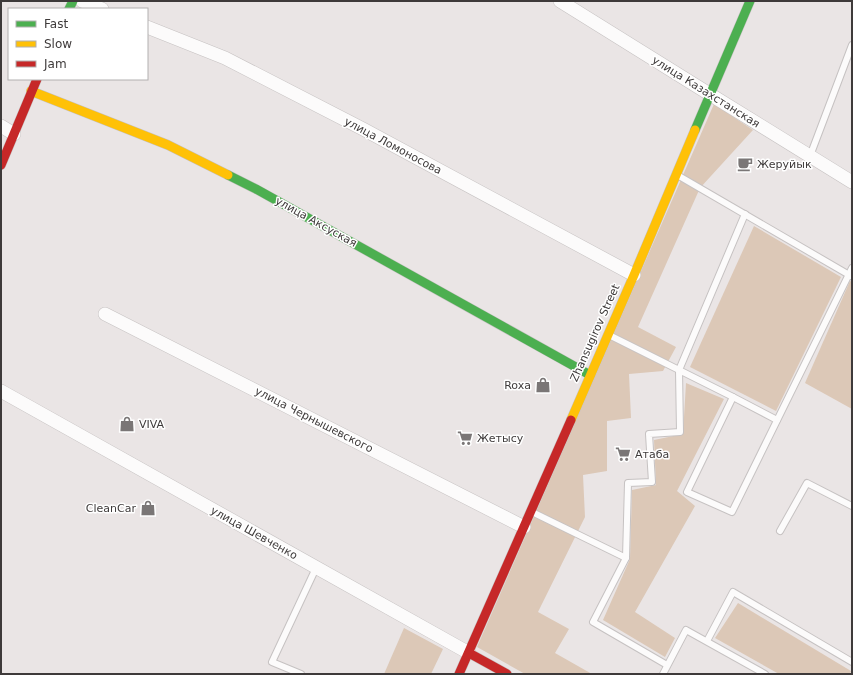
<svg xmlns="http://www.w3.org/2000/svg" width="853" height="675" font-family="'DejaVu Sans',sans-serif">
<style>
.green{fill:#dcc8b7}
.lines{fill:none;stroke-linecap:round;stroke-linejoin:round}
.lane-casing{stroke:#c6c2c2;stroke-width:8}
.street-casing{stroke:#c6c2c2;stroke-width:14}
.fast-casing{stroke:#c6c2c2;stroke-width:10}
.slow-casing{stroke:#c6c2c2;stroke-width:10}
.jam-casing{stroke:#c6c2c2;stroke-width:10}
.lane{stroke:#fcfbfb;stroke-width:6}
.street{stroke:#fcfbfb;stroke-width:13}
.fast{stroke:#4caf50;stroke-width:9}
.slow{stroke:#ffc107;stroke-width:9}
.jam{stroke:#c62828;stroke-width:9}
.labels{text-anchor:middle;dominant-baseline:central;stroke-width:3;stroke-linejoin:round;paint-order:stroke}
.street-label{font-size:11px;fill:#3e3a3a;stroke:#fff}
.poi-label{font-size:11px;fill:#3e3a3a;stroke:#fff;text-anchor:start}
</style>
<rect width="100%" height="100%" fill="#eae5e5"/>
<g class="green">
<path d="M 714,104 L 753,130 L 700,188 L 638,327 L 676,347 L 663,371 L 629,374 L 631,418 L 607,421 L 607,471 L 583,475 L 585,517 L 538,612 L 569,629 L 555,653 L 592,674 L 525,674 L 477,647 Z"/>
<path d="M 754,226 L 841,277 L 776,411 L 690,367 Z"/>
<path d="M 850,281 L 852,282 L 852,409 L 805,383 Z"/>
<path d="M 686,383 L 724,399 L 677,491 L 695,506 L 635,612 L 675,638 L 665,657 L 603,620 L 630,559 L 632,490 L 656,485 L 654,440 L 683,434 Z"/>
<path d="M 738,603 L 851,671 L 850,674 L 779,674 L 715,638 Z"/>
<path d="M 404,628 L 443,649 L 431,674 L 384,674 Z"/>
</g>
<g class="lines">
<g class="lane-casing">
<g id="lane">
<path d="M 810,156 L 852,45"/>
<path d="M 679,176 L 851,276"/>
<path d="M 609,335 L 733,397 L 777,420"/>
<path d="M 733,397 L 687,492 L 732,512 L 852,268"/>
<path d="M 532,512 L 626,558"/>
<path d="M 780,531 L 807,483 L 852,506"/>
<path d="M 707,641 L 733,592 L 852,662"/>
<path d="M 667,665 L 593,622 L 626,558 L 628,483 L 652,482 L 649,434 L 680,432 L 679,370 L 745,214"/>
<path d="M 301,674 L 272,662 L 316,568"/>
<path d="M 663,674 L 686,630 L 765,674"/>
</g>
</g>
<g class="street-casing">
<g id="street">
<path d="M 82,1 L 102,9"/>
<path d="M 560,1 L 711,95 L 852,182"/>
<path d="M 147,27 L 225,58 L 363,129 L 634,275"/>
<path d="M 1,126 L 14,134"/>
<path d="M 105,314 L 524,527"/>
<path d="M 1,391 L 469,653"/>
</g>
</g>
<g class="fast-casing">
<g id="fast">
<path d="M 69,9 L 73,1"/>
<path d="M 695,130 L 750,1"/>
<path d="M 228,175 L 256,189 L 590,375"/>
</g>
</g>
<g class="slow-casing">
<g id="slow">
<path d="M 31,91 L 168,145 L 228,175"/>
<path d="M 571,420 L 634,275 L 695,130"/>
</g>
</g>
<g class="jam-casing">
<g id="jam">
<path d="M 1,165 L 37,79"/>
<path d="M 469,653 L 507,674"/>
<path d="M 459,674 L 571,420"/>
</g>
</g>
<use href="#lane" class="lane"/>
<use href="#street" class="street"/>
<use href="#fast" class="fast"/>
<use href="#slow" class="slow"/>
<use href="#jam" class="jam"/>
</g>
<defs>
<g id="cafe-bare" transform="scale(1.2)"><path d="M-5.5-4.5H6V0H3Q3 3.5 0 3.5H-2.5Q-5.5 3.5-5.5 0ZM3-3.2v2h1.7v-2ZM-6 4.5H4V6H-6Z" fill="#7a7676" stroke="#fff" stroke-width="2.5" paint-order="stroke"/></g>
<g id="shop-bare" transform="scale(1.2)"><path d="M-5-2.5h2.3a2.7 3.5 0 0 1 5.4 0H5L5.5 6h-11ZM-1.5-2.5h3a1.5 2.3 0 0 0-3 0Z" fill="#7a7676" stroke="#fff" stroke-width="2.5" paint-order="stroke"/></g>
<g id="supermarket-bare" transform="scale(1.2)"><path d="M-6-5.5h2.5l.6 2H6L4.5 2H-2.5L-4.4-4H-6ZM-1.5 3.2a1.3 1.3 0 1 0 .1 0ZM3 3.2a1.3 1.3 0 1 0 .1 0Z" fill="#7a7676" stroke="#fff" stroke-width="2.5" paint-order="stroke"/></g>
</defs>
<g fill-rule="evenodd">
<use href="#cafe-bare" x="745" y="164"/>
<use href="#shop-bare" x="543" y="385"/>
<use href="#shop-bare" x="127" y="424"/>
<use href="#supermarket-bare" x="465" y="438"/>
<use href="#supermarket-bare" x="623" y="454"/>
<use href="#shop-bare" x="148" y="508"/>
</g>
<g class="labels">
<g class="street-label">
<text transform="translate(706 92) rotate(32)">улица Казахстанская</text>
<text transform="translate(393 146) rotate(28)">улица Ломоносова</text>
<text transform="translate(316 222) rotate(29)">улица Аксуская</text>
<text transform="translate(595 333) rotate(-66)">Zhansugirov Street</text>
<text transform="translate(314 420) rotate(27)">улица Чернышевского</text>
<text transform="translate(254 533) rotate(29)">улица Шевченко</text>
</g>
<g class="poi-label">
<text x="757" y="164">Жеруйык</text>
<text x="531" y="385" text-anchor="end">Roxa</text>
<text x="139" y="424">VIVA</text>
<text x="477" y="438">Жетысу</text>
<text x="635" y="454">Атаба</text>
<text x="136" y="508" text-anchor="end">CleanCar</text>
</g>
</g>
<rect width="853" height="675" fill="none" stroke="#3e3a3a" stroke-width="4"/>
<rect x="8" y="8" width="140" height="72" fill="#ffffff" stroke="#b2b0b0"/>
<rect x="16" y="21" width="20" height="6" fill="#4caf50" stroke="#b2b0b0"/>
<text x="44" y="28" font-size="12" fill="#3e3a3a">Fast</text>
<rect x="16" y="41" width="20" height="6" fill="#ffc107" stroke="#b2b0b0"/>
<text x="44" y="48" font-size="12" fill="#3e3a3a">Slow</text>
<rect x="16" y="61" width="20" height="6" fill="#c62828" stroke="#b2b0b0"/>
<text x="44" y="68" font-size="12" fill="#3e3a3a">Jam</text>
</svg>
